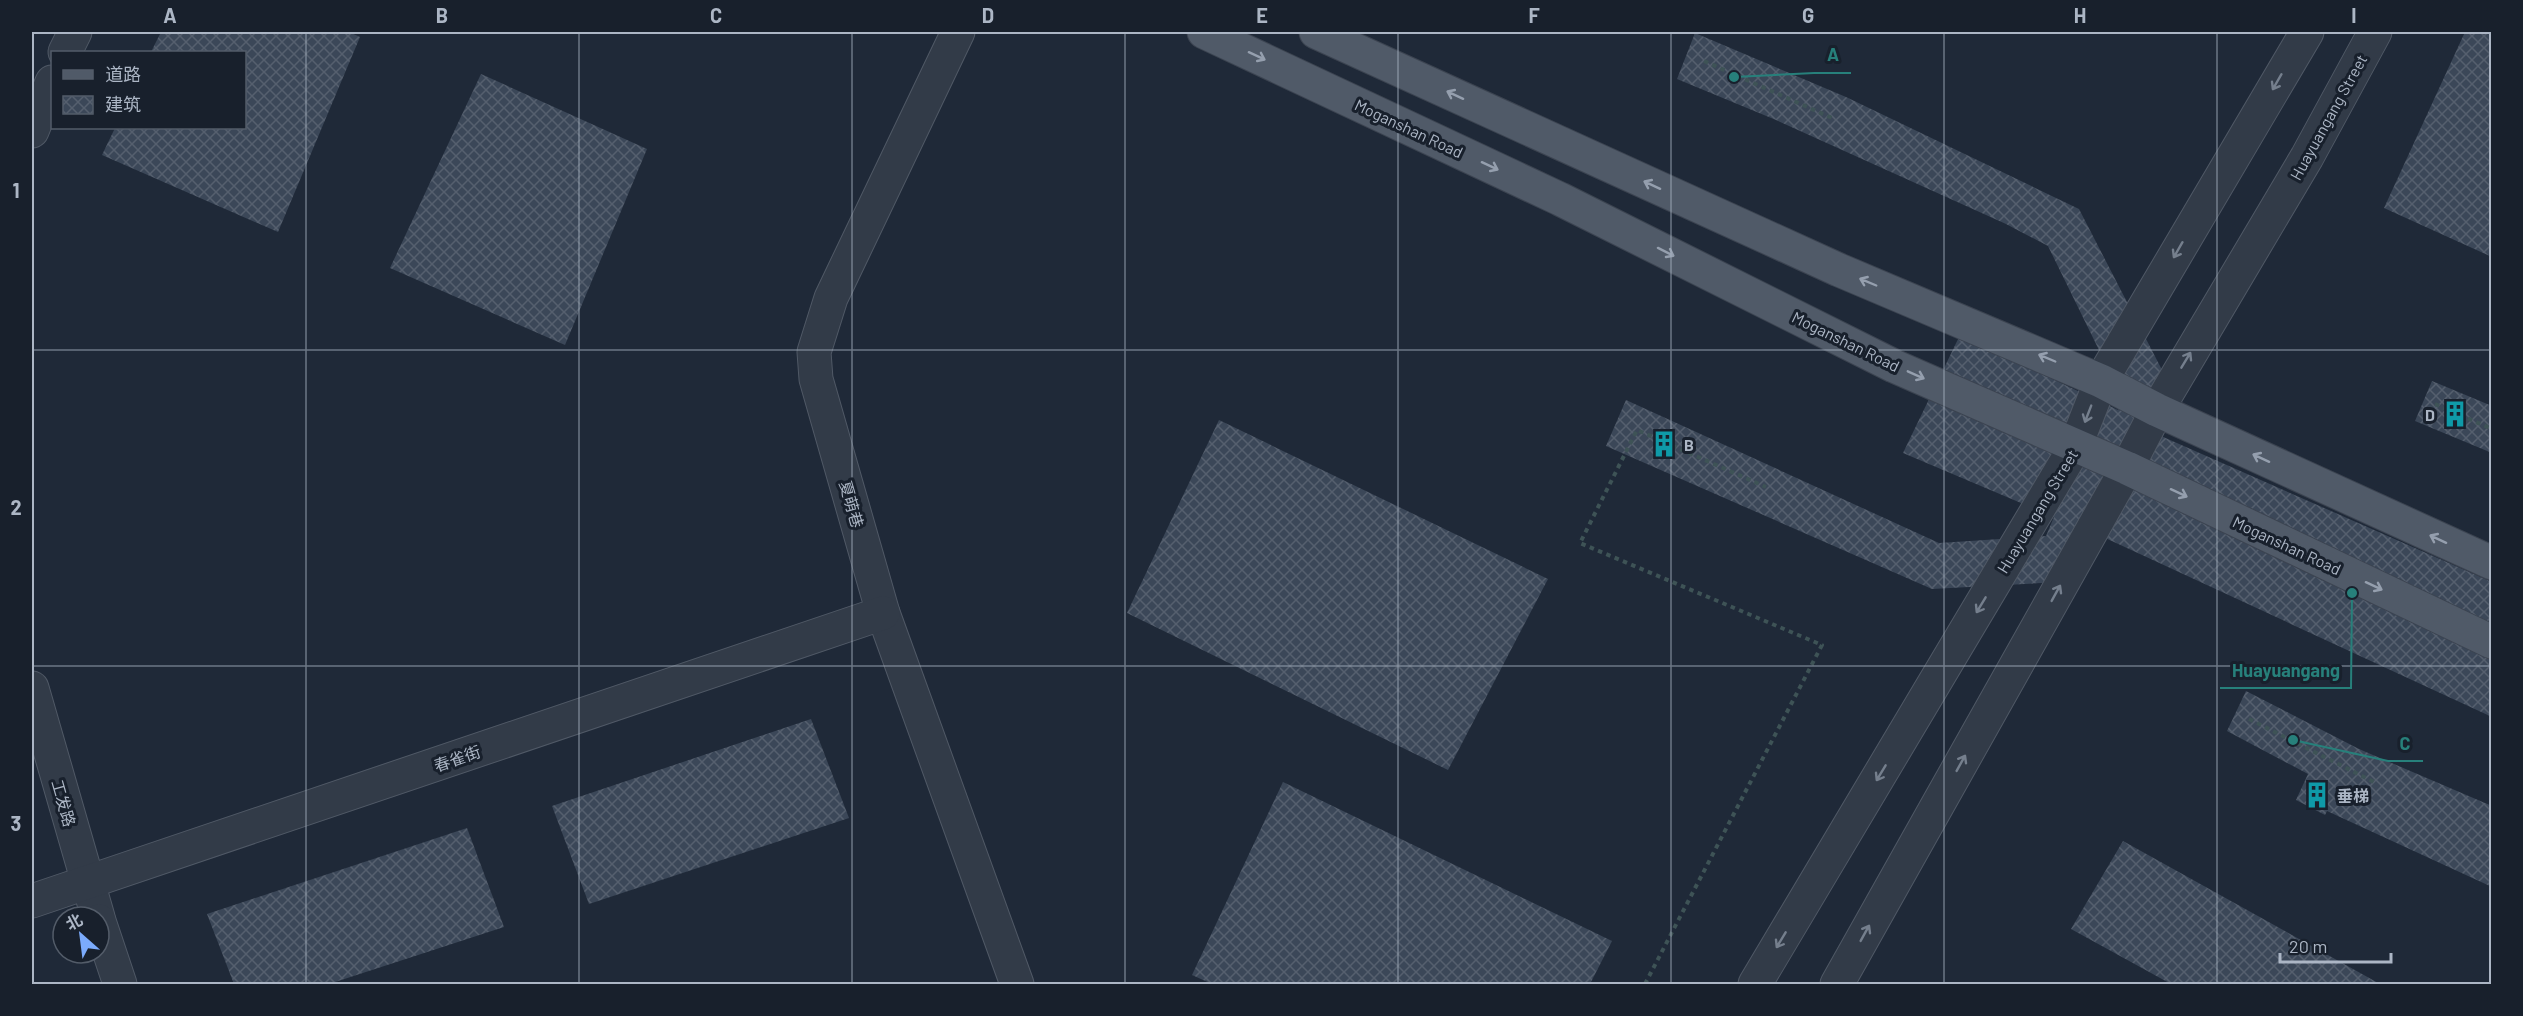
<svg xmlns="http://www.w3.org/2000/svg" width="2523" height="1016" font-family="Barlow,'Noto Sans SC',sans-serif">
<style>
.building{fill:url(#building-cross-hatch)}
.lines{fill:none;stroke-linecap:round;stroke-linejoin:round}
.minor-casing{stroke:#505966;stroke-width:35}
.major-casing{stroke:#3c4451;stroke-width:35}
.path{stroke:#3e5356;stroke-width:4;stroke-dasharray:4.5 4.5;stroke-linecap:butt}
.minor{stroke:#323b48;stroke-width:33}
.major{stroke:#505a68;stroke-width:33}
.oneway{stroke:#959fae}
.oneway2{stroke:#757f8d}
.grid{fill:none;stroke:#acb6c5;stroke-width:1.5;stroke-opacity:0.55}
.labels{text-anchor:middle;dominant-baseline:central;stroke-width:6;stroke-linejoin:round;paint-order:stroke}
.street-label{font-size:16px;fill:#acb6c5;stroke:#18202c}
.poi-label{font-size:16px;font-weight:bold;fill:#acb6c5;stroke:#18202c;text-anchor:start}
.leader{fill:none;stroke:#27807b;stroke-width:2}
.callout-dot{fill:#27807b;stroke:#18202c;stroke-width:2}
.callout-label{font-size:18px;text-anchor:middle;font-weight:bold;fill:#27807b;stroke:#18202c;stroke-width:6;stroke-linejoin:round;paint-order:stroke}
.neatline{fill:none;stroke:#acb6c5;stroke-width:2}
.grid-label{font-size:20px;text-anchor:middle;font-weight:bold;fill:#acb6c5}
</style>
<defs>
<pattern id="building-cross-hatch" width="8" height="8" patternUnits="userSpaceOnUse" patternTransform="scale(1.5)"><rect width="8" height="8" fill="#3b4758"/><path d="M0 0l8 8M0 8l8-8" fill="none" stroke="#555f6e"/></pattern>
</defs>
<rect width="100%" height="100%" fill="#1f2938"/>
<g class="building">
<path d="M 161,32 L 349,32 L 360,37 L 278,232 L 102,155 L 115,128 L 244,128 L 244,52 L 151,52 Z"/>
<path d="M 2465,32 L 2492,32 L 2492,257 L 2384,208 Z"/>
<path d="M 1695,33 L 1846,97 L 2079,209 L 2177,399 L 2161,436 L 2492,582 L 2492,717 L 2101,536 L 2078,581 L 1932,589 L 1606,446 L 1626,400 L 1939,543 L 2046,536 L 2054,517 L 1903,453 L 1960,335 L 2118,410 L 2122,397 L 2048,246 L 2006,224 L 1776,120 L 1677,79 Z"/>
<path d="M 481,74 L 647,149 L 565,345 L 390,268 Z"/>
<path d="M 2432,381 L 2492,406 L 2492,453 L 2415,421 Z"/>
<path d="M 1219,420 L 1548,579 L 1448,770 L 1127,613 Z"/>
<path d="M 2246,691 L 2359,749 L 2492,806 L 2492,887 L 2327,811 L 2325,815 L 2296,800 L 2308,774 L 2227,731 Z"/>
<path d="M 811,719 L 849,818 L 589,904 L 552,806 Z"/>
<path d="M 1283,782 L 1612,941 L 1590,984 L 1212,984 L 1192,975 Z"/>
<path d="M 467,828 L 504,927 L 329,984 L 234,984 L 207,914 Z"/>
<path d="M 2123,841 L 2380,984 L 2171,984 L 2071,929 Z"/>
</g>
<g class="lines">
<g class="minor-casing">
<g id="minor">
<path d="M 958,32 L 831,298 L 814,352 L 816,379 L 883,613 L 1017,984"/>
<path d="M 65,52 L 75,32"/>
<path d="M 32,131 L 52,82"/>
<path d="M 32,688 L 98,917"/>
<path d="M 32,901 L 883,613"/>
<path d="M 99,921 L 120,984"/>
<path d="M 1755,984 L 2075,447 L 2101,381 L 2307,32"/>
<path d="M 1837,984 L 2127,468 L 2157,410 L 2307,157 L 2375,32"/>
</g>
</g>
<g class="major-casing">
<g id="major">
<path d="M 1204,32 L 1560,199 L 1894,366 L 2127,468 L 2492,642"/>
<path d="M 1316,32 L 1839,270 L 2101,381 L 2157,410 L 2492,563"/>
</g>
</g>
<g class="path">
<path d="M 1704,61 L 1832,118"/>
<path d="M 2435,404 L 2492,429"/>
<path d="M 2249,719 L 2376,783"/>
<path d="M 1645,984 L 1822,645 L 1580,543 L 1637,430 L 1766,487"/>
</g>
<use href="#minor" class="minor"/>
<use href="#major" class="major"/>
</g>
<defs><path id="oneway-shaft" d="M-6 0H5M1.5-3L5.5 0L1.5 3" fill="none" stroke-width="1.6" stroke-linecap="round" stroke-linejoin="round" transform="scale(1.5)"/></defs>
<g class="oneway">
<use href="#oneway-shaft" transform="translate(1257 56) rotate(25)"/>
<use href="#oneway-shaft" transform="translate(1455 95) rotate(-155)"/>
<use href="#oneway-shaft" transform="translate(1490 166) rotate(25)"/>
<use href="#oneway-shaft" transform="translate(1652 185) rotate(-155)"/>
<use href="#oneway-shaft" transform="translate(1666 252) rotate(27)"/>
<use href="#oneway-shaft" transform="translate(1868 282) rotate(-157)"/>
<use href="#oneway-shaft" transform="translate(2047 358) rotate(-157)"/>
<use href="#oneway-shaft" transform="translate(1916 375) rotate(24)"/>
<use href="#oneway-shaft" transform="translate(2261 458) rotate(-155)"/>
<use href="#oneway-shaft" transform="translate(2179 493) rotate(25)"/>
<use href="#oneway-shaft" transform="translate(2438 539) rotate(-155)"/>
<use href="#oneway-shaft" transform="translate(2374 586) rotate(25)"/>
</g>
<g class="oneway2">
<use href="#oneway-shaft" transform="translate(2277 82) rotate(120)"/>
<use href="#oneway-shaft" transform="translate(2178 250) rotate(120)"/>
<use href="#oneway-shaft" transform="translate(2186 360) rotate(-59)"/>
<use href="#oneway-shaft" transform="translate(2088 414) rotate(111)"/>
<use href="#oneway-shaft" transform="translate(2056 593) rotate(-61)"/>
<use href="#oneway-shaft" transform="translate(1981 605) rotate(121)"/>
<use href="#oneway-shaft" transform="translate(1961 763) rotate(-61)"/>
<use href="#oneway-shaft" transform="translate(1881 773) rotate(121)"/>
<use href="#oneway-shaft" transform="translate(1865 933) rotate(-61)"/>
<use href="#oneway-shaft" transform="translate(1781 940) rotate(121)"/>
</g>
<path class="grid" d="M 306,32 L 306,984M 579,32 L 579,984M 852,32 L 852,984M 1125,32 L 1125,984M 1398,32 L 1398,984M 1671,32 L 1671,984M 1944,32 L 1944,984M 2217,32 L 2217,984M 32,350 L 2492,350M 32,666 L 2492,666"/>
<defs>
<g id="building-bare" transform="scale(2.07)"><path d="M-4-6H4V6H1V3H-1V6H-4ZM-2.5-4.3h1.7v1.8h-1.7ZM.8-4.3h1.7v1.8H.8ZM-2.5-1h1.7V.8h-1.7ZM.8-1h1.7V.8H.8Z" fill="#0f9aa8" stroke="#18202c" stroke-width="2.5" paint-order="stroke"/></g>
</defs>
<g fill-rule="evenodd">
<use href="#building-bare" x="2455" y="414"/>
<use href="#building-bare" x="1664" y="444"/>
<use href="#building-bare" x="2317" y="795"/>
</g>
<g class="labels">
<g class="street-label">
<text transform="translate(2328 117) rotate(-61)">Huayuangang Street</text>
<text transform="translate(1409 128) rotate(25)">Moganshan Road</text>
<text transform="translate(1846 341) rotate(26)">Moganshan Road</text>
<text transform="translate(852 504) rotate(74)">夏萌巷</text>
<text transform="translate(2037 511) rotate(-59)">Huayuangang Street</text>
<text transform="translate(2287 545) rotate(25)">Moganshan Road</text>
<text transform="translate(457 758) rotate(-19)">春雀街</text>
<text transform="translate(64 803) rotate(74)">工发路</text>
</g>
<g class="poi-label">
<text x="2435" y="414" text-anchor="end">D</text>
<text x="1684" y="444">B</text>
<text x="2337" y="795">垂梯</text>
</g>
</g>
<path class="leader" d="M1734 77L1814 73H1851M2352 593L2351 688H2220M2293 740L2388 761H2423"/>
<g class="callout-dot">
<circle cx="1734" cy="77" r="6"/>
<circle cx="2352" cy="593" r="6"/>
<circle cx="2293" cy="740" r="6"/>
</g>
<g class="callout-label">
<text x="1833" y="61">A</text>
<text x="2286" y="677">Huayuangang</text>
<text x="2405" y="750">C</text>
</g>
<rect width="2523" height="1016" fill="none" stroke="#18202c" stroke-width="66"/>
<rect x="51" y="51" width="195" height="78" fill="#18202c" stroke="#535c69" stroke-width="1.5"/>
<rect x="63" y="70" width="30" height="9" fill="#505a68" stroke="#535c69" stroke-width="1.5"/>
<text x="105" y="81" font-size="18" fill="#acb6c5">道路</text>
<rect x="63" y="96" width="30" height="18" fill="url(#building-cross-hatch)" stroke="#535c69" stroke-width="1.5"/>
<text x="105" y="111" font-size="18" fill="#acb6c5">建筑</text>
<g transform="translate(81 935) rotate(332)"><circle r="28" fill="#18202c" stroke="#535c69" stroke-width="1.5"/>
<path d="M0-4.5L10 22L0 15L-10 22Z" fill="#7babfc"/>
<text y="-9" font-size="16" font-weight="bold" text-anchor="middle" fill="#acb6c5">北</text>
</g>
<path d="M2280 953v9h111v-9" fill="none" stroke="#acb6c5" stroke-width="3"/>
<text x="2289" y="953" font-size="18" fill="#acb6c5" stroke="#18202c" stroke-width="4.5" paint-order="stroke">20 m</text>
<rect x="33" y="33" width="2457" height="950" class="neatline"/>
<g class="grid-label">
<text x="170" y="23">A</text>
<text x="442" y="23">B</text>
<text x="716" y="23">C</text>
<text x="988" y="23">D</text>
<text x="1262" y="23">E</text>
<text x="1534" y="23">F</text>
<text x="1808" y="23">G</text>
<text x="2080" y="23">H</text>
<text x="2354" y="23">I</text>
<text x="16" y="198">1</text>
<text x="16" y="515">2</text>
<text x="16" y="831">3</text>
</g>
</svg>
